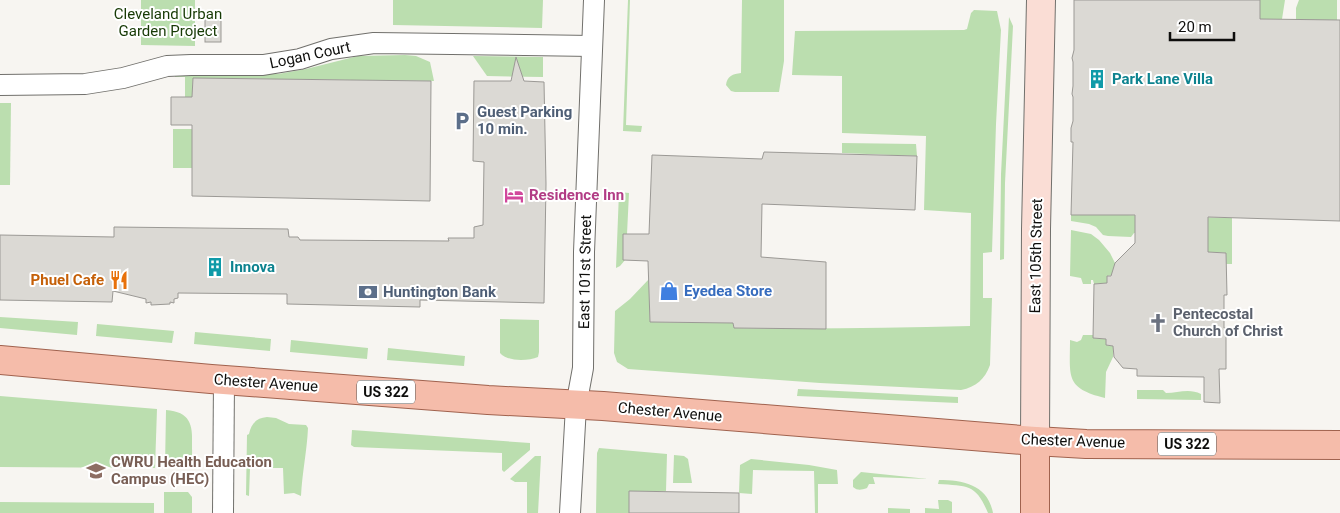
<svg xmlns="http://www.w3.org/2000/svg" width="1340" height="513" font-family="Roboto,sans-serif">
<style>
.green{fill:#bbdeaf}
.building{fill:#dbd9d4;stroke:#9b9995}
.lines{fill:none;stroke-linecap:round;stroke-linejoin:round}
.minor-casing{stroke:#71706c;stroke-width:22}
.secondary-casing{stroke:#71706c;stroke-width:30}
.primary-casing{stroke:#a0624e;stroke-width:30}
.minor{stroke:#fff;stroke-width:20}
.secondary{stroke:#faddd5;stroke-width:28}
.primary{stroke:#f5bcaa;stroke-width:28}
.labels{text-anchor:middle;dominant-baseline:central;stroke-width:4;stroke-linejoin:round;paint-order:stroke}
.shield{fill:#fff;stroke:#565655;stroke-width:1}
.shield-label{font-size:14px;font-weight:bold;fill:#0e0e0c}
.park-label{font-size:15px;fill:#173a05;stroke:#fff}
.street-label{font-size:15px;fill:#0e0e0c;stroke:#fff}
.culture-label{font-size:15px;font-weight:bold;fill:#0d838f;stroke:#fff;text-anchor:start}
.service-label{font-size:15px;font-weight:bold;fill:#4e5e75;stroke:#fff;text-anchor:start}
.hotel-label{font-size:15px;font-weight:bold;fill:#b23c85;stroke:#fff;text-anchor:start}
.food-label{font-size:15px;font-weight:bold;fill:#c56008;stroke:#fff;text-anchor:end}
.shop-label{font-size:15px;font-weight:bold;fill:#366cbe;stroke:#fff;text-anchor:start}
.worship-label{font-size:15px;font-weight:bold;fill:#5b616d;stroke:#fff;text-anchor:start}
.education-label{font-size:15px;font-weight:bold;fill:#785e54;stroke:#fff;text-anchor:start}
</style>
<rect width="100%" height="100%" fill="#f7f5f1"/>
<g class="green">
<path d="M 141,0 L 195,0 L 195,46 L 141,45 Z"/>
<path d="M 393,0 L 543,0 L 542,28 L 393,25 Z"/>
<path d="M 628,0 L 630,0 L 626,125 L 642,126 L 641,132 L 623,131 Z"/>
<path d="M 742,0 L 784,0 L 784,61 L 779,92 L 735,92 L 731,91 L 726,85 C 727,76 733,74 741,73 Z"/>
<path d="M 1260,0 L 1285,0 L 1282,19 L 1260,19 Z"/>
<path d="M 1299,0 L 1337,0 L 1337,20 L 1296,20 L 1296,8 Z"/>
<path d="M 974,10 L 997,11 L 1001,30 L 996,124 L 992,252 L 983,253 L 983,298 L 992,298 L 990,365 C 985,379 976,387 961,390 L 820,383 L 628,369 L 617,362 L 614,353 L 615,311 L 630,299 L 649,279 L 650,322 L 733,323 L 734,328 C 813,329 891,328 970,326 L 971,213 L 924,210 L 926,136 L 842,133 L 842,76 L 792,75 L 795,31 L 964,30 L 967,29 L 971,13 Z"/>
<path d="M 1009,17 L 1013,26 L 1005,183 L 1004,259 L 1000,260 L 1001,174 Z"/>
<path d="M 405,55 L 416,56 L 430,62 L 434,81 L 193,78 L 192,97 L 185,97 L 185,77 L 175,77 L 175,75 L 190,75 L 278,74 L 306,69 L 358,56 Z"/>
<path d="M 473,56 L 543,57 L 543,77 L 487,76 Z"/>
<path d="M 0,103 L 11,103 L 10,185 L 0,185 Z"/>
<rect x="173" y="129" width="19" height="39"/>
<path d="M 842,143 L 916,144 L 917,156 L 842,153 Z"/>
<path d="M 619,192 L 629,193 L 627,234 L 623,234 L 623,260 L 625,260 L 620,266 L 616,268 Z"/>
<path d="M 1092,214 L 1232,218 L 1232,264 L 1226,264 L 1226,253 L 1208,252 L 1207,233 L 1134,233 L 1131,237 L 1108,236 L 1103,235 L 1096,227 L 1089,224 L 1071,221 L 1071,215 Z"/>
<path d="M 1071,230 L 1091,234 L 1099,240 L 1110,253 L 1115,263 L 1114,275 L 1107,276 L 1107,283 L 1094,284 L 1093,280 L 1091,280 L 1091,284 L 1083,284 L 1081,278 L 1070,276 Z"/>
<path d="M 0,317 L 78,322 L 77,335 L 0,328 Z"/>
<path d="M 500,319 L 539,320 L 539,352 L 538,357 C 528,361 508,362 500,353 Z"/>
<path d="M 97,324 L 174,331 L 172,343 L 96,336 Z"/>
<path d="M 195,332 L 271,339 L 270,351 L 194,344 Z"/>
<path d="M 1083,335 L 1093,335 L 1093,338 L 1106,339 L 1106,345 L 1113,346 L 1113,357 L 1106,372 L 1105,398 C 1065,388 1070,377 1070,340 L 1077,342 L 1081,340 Z"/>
<path d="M 291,340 L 368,348 L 367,359 L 290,352 Z"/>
<path d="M 388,348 L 465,356 L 464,366 L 387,360 Z"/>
<path d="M 798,389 L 958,397 L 958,403 L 797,396 Z"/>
<path d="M 1137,390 L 1163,390 L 1166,393 C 1178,393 1189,388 1201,394 L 1201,400 L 1137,399 Z"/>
<path d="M 0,396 L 157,409 L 155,468 L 0,467 Z"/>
<path d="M 166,410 C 190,412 193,424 192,445 C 192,454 193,461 189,468 L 165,467 Z"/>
<path d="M 267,417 L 276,418 L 289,424 L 306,425 L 308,428 C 307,451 302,473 301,496 L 294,493 L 284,494 L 283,468 L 250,468 L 249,496 L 246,495 L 247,435 L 249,434 C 251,424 256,418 267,417 Z"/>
<path d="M 352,430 L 530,443 L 530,450 L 504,472 L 502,470 L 502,453 L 354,447 L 351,445 Z"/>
<path d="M 599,448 L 667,454 L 666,491 L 630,491 L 629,513 L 596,513 L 597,453 Z"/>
<path d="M 674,455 L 684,456 L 688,459 L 692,483 L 673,483 Z"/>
<path d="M 535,456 L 541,456 L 538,513 L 527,513 L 527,482 L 515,482 L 510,479 Z"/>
<path d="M 751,459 L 809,465 L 837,470 L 838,484 L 818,484 L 818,513 L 815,513 L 814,471 L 753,470 L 752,494 L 739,493 L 740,465 Z"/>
<path d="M 861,472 L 928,479 L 873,477 L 875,484 L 869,484 L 867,488 C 861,490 858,491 853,487 L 853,480 Z"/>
<path d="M 939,480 C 963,480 988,485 993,513 L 988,513 C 976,484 968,486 938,484 Z"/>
<path d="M 164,492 L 188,492 L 192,497 L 192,513 L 164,513 Z"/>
<path d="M 938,500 L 948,500 L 952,502 L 952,513 L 925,513 L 925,508 L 939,509 Z"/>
<path d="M 0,502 L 154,503 L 154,513 L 0,513 Z"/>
<path d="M 888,508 L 910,509 L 910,513 L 888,513 Z"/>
</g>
<g class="building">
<path d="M 1074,0 L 1260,0 L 1260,19 L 1340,20 L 1340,221 L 1208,217 L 1208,252 L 1226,253 L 1227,295 L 1224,295 L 1224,328 L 1226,328 L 1226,369 L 1219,369 L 1220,403 L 1204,402 L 1204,377 L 1137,376 L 1137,369 L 1123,368 L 1114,357 L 1113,346 L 1106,345 L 1106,339 L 1093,338 L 1094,284 L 1107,283 L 1107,276 L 1111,276 L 1115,263 L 1135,243 L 1135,215 L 1071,215 L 1073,142 L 1071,142 L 1071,128 L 1073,121 L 1073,97 L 1072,94 L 1073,86 L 1073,62 L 1072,58 L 1074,50 Z"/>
<rect x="205" y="18" width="16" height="24"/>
<path d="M 516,57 L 524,81 L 544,82 L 546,184 L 544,303 L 420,300 L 420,307 L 287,304 L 287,294 L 178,293 L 178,298 L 174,299 L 174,303 L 170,302 L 170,304 L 151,305 L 151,302 L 146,303 L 146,299 L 113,291 L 112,302 L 0,300 L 0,235 L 114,237 L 114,227 L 288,229 L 289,237 L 298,237 L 300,240 L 449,241 L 448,238 L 474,238 L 474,227 L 483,225 L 484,162 L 473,161 L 474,81 L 511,81 Z"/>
<path d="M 193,78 L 431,81 L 430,201 L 192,196 L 192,125 L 171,125 L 171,97 L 192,97 Z"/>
<path d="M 764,152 L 917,156 L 915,210 L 762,204 L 761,257 L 826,262 L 826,329 L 734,328 L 733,323 L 650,322 L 648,261 L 623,260 L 623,234 L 649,234 L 652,155 L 762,159 Z"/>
<path d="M 629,491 L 739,493 L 739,513 L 629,513 Z"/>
</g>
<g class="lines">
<g class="minor-casing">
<g id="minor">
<path d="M 0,85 L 85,84 L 123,78 L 167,66 L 191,65 L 263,65 L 300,59 L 331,49 L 374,43 L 592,46"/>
<path d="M 223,513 L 224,380"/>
<path d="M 570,513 L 576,406 L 583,368 L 584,252 L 594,0"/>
</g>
</g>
<g class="secondary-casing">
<path id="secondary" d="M 1035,441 L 1036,229 L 1041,0"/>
</g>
<g class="primary-casing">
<g id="primary">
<path d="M 0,360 L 211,379 L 488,400 L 603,406 L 1035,441 L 1086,444 L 1340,445"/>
<path d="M 1035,441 L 1035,513"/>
</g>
</g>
<use href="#minor" class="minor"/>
<use href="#secondary" class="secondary"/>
<use href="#primary" class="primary"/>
</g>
<defs>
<g id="building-bare" transform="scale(1.5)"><path d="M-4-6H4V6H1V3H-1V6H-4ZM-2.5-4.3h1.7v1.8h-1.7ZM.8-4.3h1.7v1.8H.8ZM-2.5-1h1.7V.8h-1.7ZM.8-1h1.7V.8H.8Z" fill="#0f9aa8" stroke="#fff" stroke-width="2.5" paint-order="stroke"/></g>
<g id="parking-bare" transform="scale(1.5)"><path d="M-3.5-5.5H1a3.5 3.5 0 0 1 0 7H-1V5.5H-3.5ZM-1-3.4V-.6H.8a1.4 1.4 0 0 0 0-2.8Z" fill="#5c6f8a" stroke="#fff" stroke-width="2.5" paint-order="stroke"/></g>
<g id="hotel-bare" transform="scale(1.5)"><path d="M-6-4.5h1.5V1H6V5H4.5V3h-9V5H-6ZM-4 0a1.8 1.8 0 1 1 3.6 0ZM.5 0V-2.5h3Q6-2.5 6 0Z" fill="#d1479c" stroke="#fff" stroke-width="2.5" paint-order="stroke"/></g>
<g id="restaurant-bare" transform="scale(1.5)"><path d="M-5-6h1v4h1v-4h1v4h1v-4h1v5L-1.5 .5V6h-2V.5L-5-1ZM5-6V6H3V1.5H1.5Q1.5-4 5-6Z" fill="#e8710a" stroke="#fff" stroke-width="2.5" paint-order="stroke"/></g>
<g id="shop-bare" transform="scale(1.5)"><path d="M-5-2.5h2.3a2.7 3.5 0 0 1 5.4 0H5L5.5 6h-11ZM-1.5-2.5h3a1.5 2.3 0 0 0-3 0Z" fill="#3f7fe0" stroke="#fff" stroke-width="2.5" paint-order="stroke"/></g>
<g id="bank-bare" transform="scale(1.5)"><path d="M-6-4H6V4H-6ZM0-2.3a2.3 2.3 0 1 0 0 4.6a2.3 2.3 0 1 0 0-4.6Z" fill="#5c6f8a" stroke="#fff" stroke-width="2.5" paint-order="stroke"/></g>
<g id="church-bare" transform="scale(1.5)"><path d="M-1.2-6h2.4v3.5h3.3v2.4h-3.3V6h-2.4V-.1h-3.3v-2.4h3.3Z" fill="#6b7280" stroke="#fff" stroke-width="2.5" paint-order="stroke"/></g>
<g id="university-bare" transform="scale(1.5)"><path d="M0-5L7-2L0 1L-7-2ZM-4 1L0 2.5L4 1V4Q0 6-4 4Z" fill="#8d6e63" stroke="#fff" stroke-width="2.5" paint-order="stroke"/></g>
</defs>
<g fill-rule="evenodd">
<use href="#building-bare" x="1097" y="79"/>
<use href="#parking-bare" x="462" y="121"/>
<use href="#hotel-bare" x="514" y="195"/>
<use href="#building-bare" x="215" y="267"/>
<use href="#restaurant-bare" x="119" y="280"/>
<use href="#shop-bare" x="669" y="291"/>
<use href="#bank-bare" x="368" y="292"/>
<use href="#church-bare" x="1158" y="323"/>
<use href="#university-bare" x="96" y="471"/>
</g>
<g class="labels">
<g class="shield">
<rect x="357" y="380.5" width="58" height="23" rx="4"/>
<rect x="1158" y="432.5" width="58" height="23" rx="4"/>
</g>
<g class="shield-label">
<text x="386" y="392">US 322</text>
<text x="1187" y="444">US 322</text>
</g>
<g class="park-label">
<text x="168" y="14">Cleveland Urban<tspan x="168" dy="17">Garden Project</tspan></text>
</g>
<g class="street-label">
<text transform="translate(310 55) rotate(-12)">Logan Court</text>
<text transform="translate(1036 256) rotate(-89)">East 105th Street</text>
<text transform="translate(585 272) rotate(-89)">East 101st Street</text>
<text transform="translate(266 383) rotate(4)">Chester Avenue</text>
<text transform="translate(670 412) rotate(5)">Chester Avenue</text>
<text transform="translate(1073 441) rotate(2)">Chester Avenue</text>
</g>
<g class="culture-label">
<text x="1112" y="79">Park Lane Villa</text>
<text x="230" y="267">Innova</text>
</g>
<g class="service-label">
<text x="477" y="112">Guest Parking<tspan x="477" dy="17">10 min.</tspan></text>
<text x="383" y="292">Huntington Bank</text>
</g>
<g class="hotel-label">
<text x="529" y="195">Residence Inn</text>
</g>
<g class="food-label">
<text x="104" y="280">Phuel Cafe</text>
</g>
<g class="shop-label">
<text x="684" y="291">Eyedea Store</text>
</g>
<g class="worship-label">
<text x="1173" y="314">Pentecostal<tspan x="1173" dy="17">Church of Christ</tspan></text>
</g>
<g class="education-label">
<text x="111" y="462">CWRU Health Education<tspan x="111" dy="17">Campus (HEC)</tspan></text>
</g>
</g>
<path d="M1170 32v8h64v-8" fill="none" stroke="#0e0e0c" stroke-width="2.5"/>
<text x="1178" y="32" font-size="15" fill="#0e0e0c" stroke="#ffffff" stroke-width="4" paint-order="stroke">20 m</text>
</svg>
